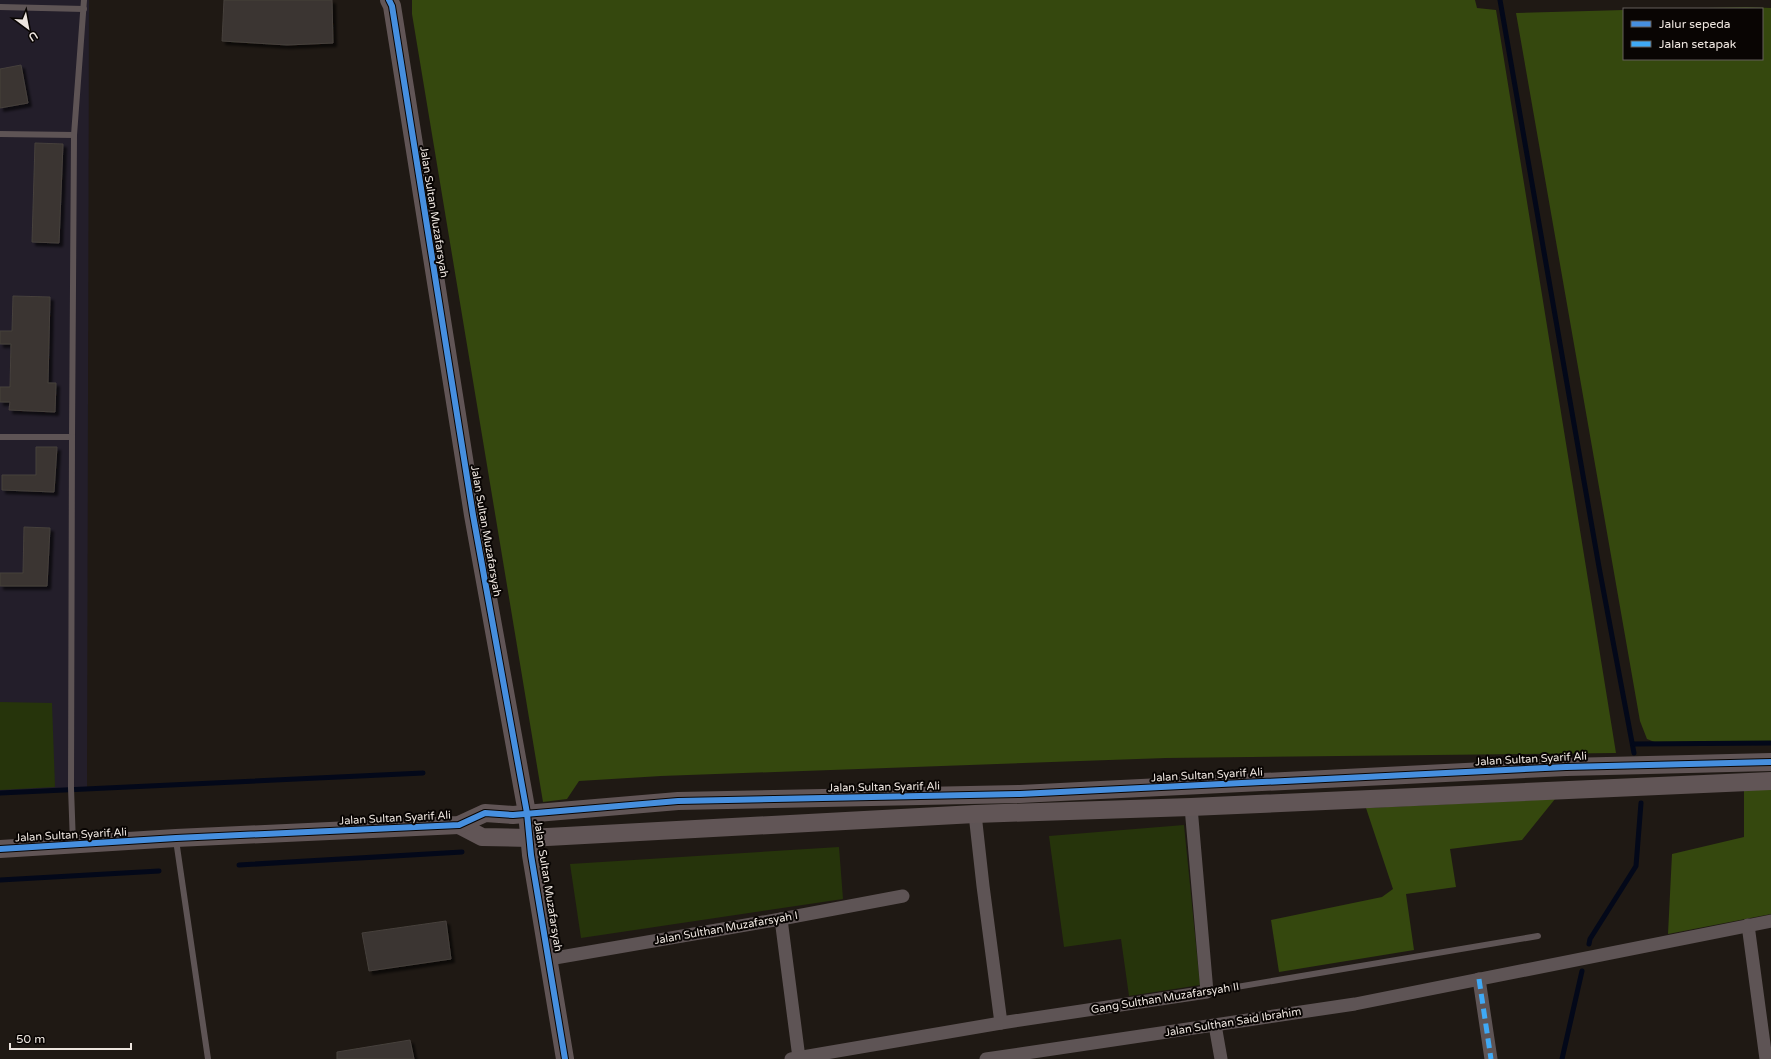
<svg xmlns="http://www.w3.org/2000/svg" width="1771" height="1059" font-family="'Varela Round',sans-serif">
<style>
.medical{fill:#231e2a}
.green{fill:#26340b}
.forest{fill:#35480e}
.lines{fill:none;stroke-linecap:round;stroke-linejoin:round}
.stream{stroke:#030819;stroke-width:5}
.building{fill:#3a3531;stroke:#46403c;filter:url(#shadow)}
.lane{stroke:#5e5455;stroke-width:6}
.street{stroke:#5e5455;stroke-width:13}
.secondary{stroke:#615556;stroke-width:18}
.quiet{stroke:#3fa9f5;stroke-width:5;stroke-dasharray:10 5;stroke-linecap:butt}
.cycleway-casing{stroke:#090503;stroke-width:8}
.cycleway{stroke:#468fdf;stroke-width:6}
.labels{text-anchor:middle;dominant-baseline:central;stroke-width:4;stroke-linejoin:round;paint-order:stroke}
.street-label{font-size:11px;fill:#ede5df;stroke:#090503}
</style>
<defs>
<filter id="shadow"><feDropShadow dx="3.5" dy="3.5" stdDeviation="1" flood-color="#0009"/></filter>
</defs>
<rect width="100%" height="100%" fill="#1f1914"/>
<path class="medical" d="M 0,0 L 89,0 L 87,789 L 0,794 Z"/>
<g class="green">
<path d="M 0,702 L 52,703 L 55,787 L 0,790 Z"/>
<path d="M 1184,825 L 1200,985 L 1129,996 L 1121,939 L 1064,947 L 1049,836 Z"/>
<path d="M 839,847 L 843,899 L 581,938 L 570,864 Z"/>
</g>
<g class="forest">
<path d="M 412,0 L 1475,0 L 1477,8 L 1496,10 L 1616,753 L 1166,758 L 661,776 L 579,781 L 567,799 L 543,802 L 412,14 Z"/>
<path d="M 1746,7 L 1771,8 L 1771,743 L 1662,745 L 1647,739 L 1640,721 L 1516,13 L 1624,10 L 1624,59 L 1762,59 L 1762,9 L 1668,9 Z"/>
<path d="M 1771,789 L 1771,914 L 1668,934 L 1672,854 L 1744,837 L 1744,790 Z"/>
<path d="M 1555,799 L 1522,840 L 1450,849 L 1456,887 L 1406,894 L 1414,950 L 1279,972 L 1271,920 L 1382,897 L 1393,889 L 1366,808 Z"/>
</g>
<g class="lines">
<g class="stream">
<path d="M 1500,0 L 1599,567 L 1634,753"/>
<path d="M 1634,744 L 1771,743"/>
<path d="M 0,793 L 423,773"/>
<path d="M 239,865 L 462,852"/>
<path d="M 0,880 L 159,871"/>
<path d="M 1589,944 L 1590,939 L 1636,866 L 1641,803"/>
<path d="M 1562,1059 L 1582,971"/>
</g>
</g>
<g class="building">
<path d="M 224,0 L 332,0 L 333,43 L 287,45 L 222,41 Z"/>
<path d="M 21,65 L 28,103 L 0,108 L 0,69 Z"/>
<path d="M 35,143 L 63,144 L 59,243 L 32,242 Z"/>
<path d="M 13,296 L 50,297 L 48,383 L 56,383 L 55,412 L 9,410 L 10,402 L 0,402 L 0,387 L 10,387 L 11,344 L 0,344 L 0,331 L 12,331 Z"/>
<path d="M 36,447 L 57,447 L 54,492 L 2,490 L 2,475 L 36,475 Z"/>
<path d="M 24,527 L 50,528 L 47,586 L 0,586 L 0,573 L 23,573 Z"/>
<path d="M 446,921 L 451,959 L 369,971 L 362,933 Z"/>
<path d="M 410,1040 L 414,1059 L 337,1059 L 337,1052 Z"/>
</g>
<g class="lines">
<g class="lane">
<path d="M 0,7 L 84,9"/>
<path d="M 0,134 L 74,135"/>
<path d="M 0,437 L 72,437 L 74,135 L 84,0"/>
<path d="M 72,437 L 71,788 L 73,844"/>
<path d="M 176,840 L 208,1059"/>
<path d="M 1207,992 L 1538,936"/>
</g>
<g class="street">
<path d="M 975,814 L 983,886 L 1001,1023"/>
<path d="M 781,919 L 799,1058"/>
<path d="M 1748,925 L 1766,1059"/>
<path d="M 549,959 L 781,919 L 903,896"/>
<path d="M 1479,979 L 1491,1059"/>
<path d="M 1215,1025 L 1221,1059"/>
<path d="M 791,1059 L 1001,1023 L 1207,992 L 1191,807"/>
<path d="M 986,1059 L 1355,1004 L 1771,921"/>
</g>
<g class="secondary">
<path d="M 389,0 L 392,6 L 473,515 L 527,813 L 531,855 L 565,1059"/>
<path d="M 459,825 L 482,837 L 529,838 L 975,814 L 1191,807 L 1771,781"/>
<path d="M 0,849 L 176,838 L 459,825 L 485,813 L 513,815 L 678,801 L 1020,794 L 1566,767 L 1771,762"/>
</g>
<path class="quiet" d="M 1479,979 L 1491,1059"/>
<g class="cycleway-casing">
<g id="cycleway">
<path d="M 389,0 L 392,6 L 473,515 L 527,813 L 531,855 L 565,1059"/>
<path d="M 0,849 L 176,838 L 459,825 L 485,813 L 513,815 L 678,801 L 1020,794 L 1566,767 L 1771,762"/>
</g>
</g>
<use href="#cycleway" class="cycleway"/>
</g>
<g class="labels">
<g class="street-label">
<text transform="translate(434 212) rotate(81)">Jalan Sultan Muzafarsyah</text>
<text transform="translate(486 531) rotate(80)">Jalan Sultan Muzafarsyah</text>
<text transform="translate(1531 759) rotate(-3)">Jalan Sultan Syarif Ali</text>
<text transform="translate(1207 775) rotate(-3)">Jalan Sultan Syarif Ali</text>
<text transform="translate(884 787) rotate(-1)">Jalan Sultan Syarif Ali</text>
<text transform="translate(395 818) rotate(-3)">Jalan Sultan Syarif Ali</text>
<text transform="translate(71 835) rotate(-3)">Jalan Sultan Syarif Ali</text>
<text transform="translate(548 886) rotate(81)">Jalan Sultan Muzafarsyah</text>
<text transform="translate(726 928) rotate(-10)">Jalan Sulthan Muzafarsyah I</text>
<text transform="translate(1165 998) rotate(-9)">Gang Sulthan Muzafarsyah II</text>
<text transform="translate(1233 1022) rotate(-9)">Jalan Sulthan Said Ibrahim</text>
</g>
</g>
<rect x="1623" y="8" width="140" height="52" fill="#090503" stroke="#645f5b"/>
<rect x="1631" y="21" width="20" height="6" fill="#468fdf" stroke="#645f5b"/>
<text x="1659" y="28" font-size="12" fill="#ede5df">Jalur sepeda</text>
<rect x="1631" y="41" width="20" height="6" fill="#3fa9f5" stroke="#645f5b"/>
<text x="1659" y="48" font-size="12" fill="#ede5df">Jalan setapak</text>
<g transform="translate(28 28) rotate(148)" stroke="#090503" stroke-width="3" paint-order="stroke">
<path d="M0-3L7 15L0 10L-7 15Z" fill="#ede5df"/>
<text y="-6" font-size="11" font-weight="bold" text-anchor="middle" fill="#ede5df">U</text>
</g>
<path d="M10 1043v6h121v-6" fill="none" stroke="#ede5df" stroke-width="2"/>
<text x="16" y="1043" font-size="12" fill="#ede5df" stroke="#090503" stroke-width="3" paint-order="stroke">50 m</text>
</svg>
